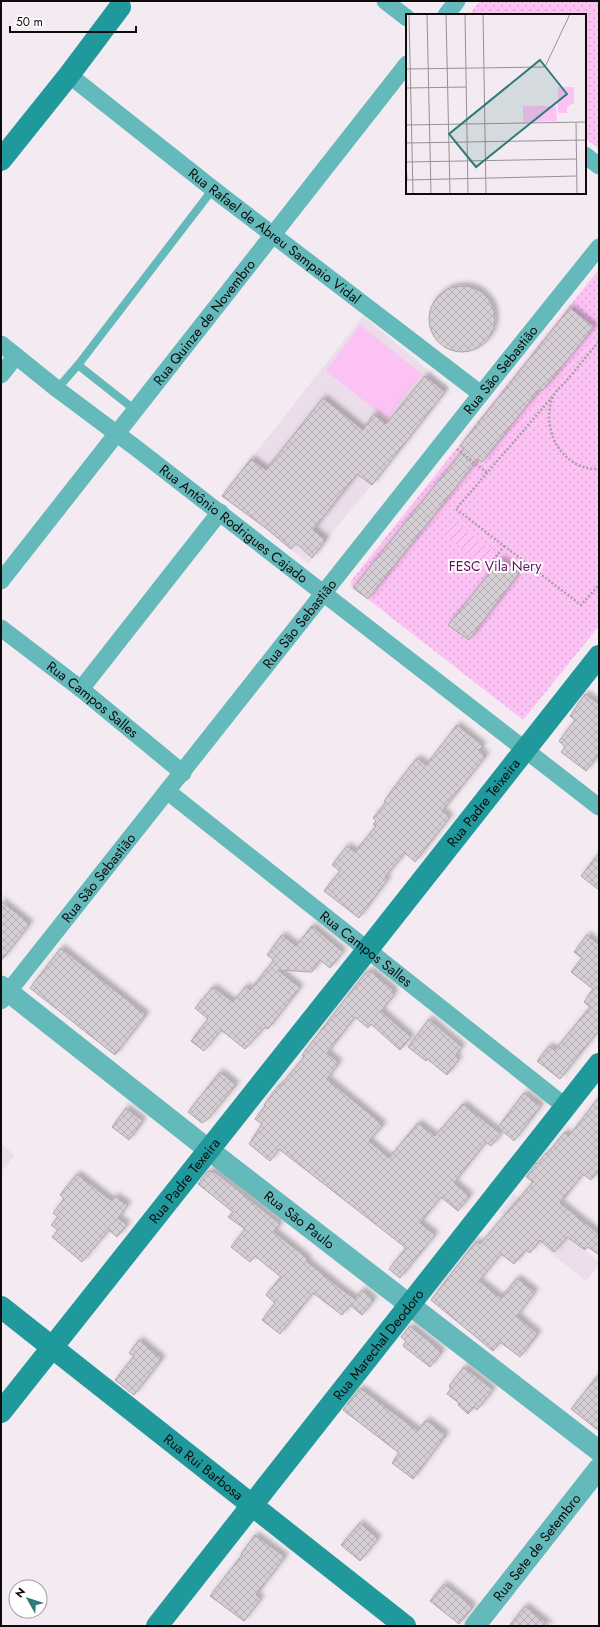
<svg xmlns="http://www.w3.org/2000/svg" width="600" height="1627" font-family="Jost,sans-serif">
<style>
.built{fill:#ebdeea}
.grass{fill:#fdc2f4}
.park{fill:url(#park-dots)}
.garden{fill:url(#garden-furrows)}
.building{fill:url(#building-cross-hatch);stroke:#aca5aa;filter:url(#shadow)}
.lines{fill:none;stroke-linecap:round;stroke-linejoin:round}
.path{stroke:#a7a0a5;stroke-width:2.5;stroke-dasharray:2 2;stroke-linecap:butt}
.service{stroke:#64b9ba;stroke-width:8}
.minor{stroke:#64b9ba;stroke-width:17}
.tertiary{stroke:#64b9ba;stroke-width:21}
.secondary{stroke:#1f999b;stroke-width:22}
.labels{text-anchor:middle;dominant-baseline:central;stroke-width:4;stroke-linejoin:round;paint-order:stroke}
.street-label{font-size:14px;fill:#0e0b0d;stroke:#fff}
.park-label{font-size:14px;fill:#690f63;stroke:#fff}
.inset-road{fill:none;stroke:#979196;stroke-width:1}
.view{fill:#317a7b;fill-opacity:0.15;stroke:#317a7b;stroke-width:2}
.inset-edge{fill:none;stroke:#0e0b0d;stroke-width:2}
</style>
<defs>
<pattern id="park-dots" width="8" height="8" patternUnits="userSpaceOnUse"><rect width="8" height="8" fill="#fdc2f4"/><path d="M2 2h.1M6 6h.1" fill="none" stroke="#d8a5d0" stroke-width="1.8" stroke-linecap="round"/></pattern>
<pattern id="garden-furrows" width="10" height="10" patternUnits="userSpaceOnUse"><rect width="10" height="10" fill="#fdc2f4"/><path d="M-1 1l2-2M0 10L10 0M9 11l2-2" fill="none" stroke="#d8a5d0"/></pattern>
<pattern id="building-cross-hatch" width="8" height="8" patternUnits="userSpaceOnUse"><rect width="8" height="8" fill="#d5ced4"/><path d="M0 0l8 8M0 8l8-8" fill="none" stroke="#b6b0b5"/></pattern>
<filter id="shadow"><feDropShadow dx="3.5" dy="-3.5" stdDeviation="2" flood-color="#0004"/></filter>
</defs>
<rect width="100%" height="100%" fill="#f3ebf1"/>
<g class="built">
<path d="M 363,316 L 449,387 L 393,459 L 326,540 L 309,564 L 222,496 Z"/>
<path d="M 1,1144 L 15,1155 L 1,1172 Z"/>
<path d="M 513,1194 L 599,1262 L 599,1264 L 586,1281 L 499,1212 Z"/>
</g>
<path class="grass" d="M 360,325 L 422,374 L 387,419 L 326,371 Z"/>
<g class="park">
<path d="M 480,1 L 599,1 L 599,149 L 585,138 L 585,15 L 469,15 Z"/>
<path d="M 599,269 L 599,626 L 523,720 L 351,586 L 351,581 Z"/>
</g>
<path class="garden" d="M 454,521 L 494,552 L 483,565 L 443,534 Z"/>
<g class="building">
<circle cx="462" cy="319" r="33"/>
<path d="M 570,308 L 594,327 L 542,391 L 539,390 L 482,462 L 478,459 L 368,599 L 353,588 L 464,449 L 460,446 Z"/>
<path d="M 425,376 L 445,392 L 372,485 L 357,474 L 313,530 L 326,540 L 312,558 L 296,543 L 291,549 L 266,528 L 222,496 L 251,459 L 266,470 L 323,398 L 363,430 L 374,414 L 386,424 Z"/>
<path d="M 501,559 L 519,573 L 469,640 L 448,625 Z"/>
<path d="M 585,694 L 599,704 L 599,754 L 586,771 L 561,752 L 565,747 L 559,741 L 575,720 L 570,716 Z"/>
<path d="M 457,725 L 483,746 L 479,750 L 486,756 L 442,811 L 450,817 L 415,862 L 405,853 L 385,877 L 388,879 L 359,918 L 324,891 L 340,871 L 332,865 L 347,846 L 355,852 L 376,826 L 373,824 L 376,821 L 373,818 L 386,802 L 384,801 L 402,777 L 417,758 L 426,765 Z"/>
<path d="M 599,853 L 599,890 L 581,876 Z"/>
<path d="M 1,901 L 30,924 L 1,961 Z"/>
<path d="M 312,926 L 343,952 L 330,968 L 320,960 L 312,972 L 278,970 L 300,988 L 268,1029 L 265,1027 L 245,1049 L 221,1030 L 204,1051 L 191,1041 L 208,1019 L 195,1008 L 213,987 L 233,1002 L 246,986 L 250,990 L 274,960 L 267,955 L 282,935 L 296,946 Z"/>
<path d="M 587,935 L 599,945 L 599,1030 L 560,1079 L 537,1061 L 549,1046 L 555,1050 L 590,1007 L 584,1002 L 593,989 L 571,972 L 582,958 L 574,952 Z"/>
<path d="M 61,948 L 146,1015 L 115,1055 L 30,988 Z"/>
<path d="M 366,972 L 372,972 L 393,990 L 394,995 L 381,1011 L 411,1037 L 400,1050 L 371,1024 L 368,1028 L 355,1017 L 327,1053 L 339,1063 L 327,1079 L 383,1125 L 369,1141 L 389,1158 L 418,1123 L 435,1136 L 463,1104 L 501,1134 L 491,1146 L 486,1142 L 454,1183 L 470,1196 L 458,1211 L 441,1197 L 420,1223 L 435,1235 L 400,1278 L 389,1269 L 406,1248 L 279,1149 L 270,1161 L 249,1144 L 262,1124 L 255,1119 L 265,1106 L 264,1105 L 279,1085 L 280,1086 L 304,1057 L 302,1055 Z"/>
<path d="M 429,1019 L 462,1047 L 455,1056 L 459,1059 L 447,1075 L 427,1059 L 426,1061 L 408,1047 Z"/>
<path d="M 220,1072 L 236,1085 L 208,1119 L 202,1123 L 188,1112 Z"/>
<path d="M 524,1093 L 541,1106 L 514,1141 L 498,1127 Z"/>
<path d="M 599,1097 L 599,1170 L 591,1180 L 583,1174 L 560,1203 L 599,1234 L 599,1255 L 588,1247 L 585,1250 L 567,1237 L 554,1252 L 540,1240 L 530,1253 L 526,1250 L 514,1264 L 501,1254 L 479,1281 L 501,1298 L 517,1278 L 535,1292 L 517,1316 L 538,1334 L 520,1357 L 500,1342 L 493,1351 L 431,1300 L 476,1241 L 480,1244 L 533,1182 L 526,1177 L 537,1163 L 538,1163 L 546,1153 L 547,1154 L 565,1132 L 569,1136 Z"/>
<path d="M 126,1108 L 143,1121 L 129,1140 L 112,1127 Z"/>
<path d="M 212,1171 L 216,1173 L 280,1224 L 274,1232 L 308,1259 L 306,1261 L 341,1289 L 355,1299 L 362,1290 L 374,1300 L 362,1315 L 350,1305 L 342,1315 L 313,1293 L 280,1334 L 262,1320 L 275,1303 L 266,1295 L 281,1277 L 255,1256 L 250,1262 L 231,1247 L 245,1229 L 228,1217 L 233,1212 L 198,1184 L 207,1172 Z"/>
<path d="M 77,1174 L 112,1201 L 115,1196 L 128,1205 L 118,1218 L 127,1225 L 117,1237 L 109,1230 L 82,1262 L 52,1237 L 58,1230 L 51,1225 L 58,1217 L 53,1213 L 64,1199 L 60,1195 Z"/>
<path d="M 410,1326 L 442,1352 L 430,1367 L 403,1346 L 406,1341 L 401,1337 Z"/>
<path d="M 139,1340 L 162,1359 L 134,1395 L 115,1380 L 134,1356 L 129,1353 Z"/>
<path d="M 464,1367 L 493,1390 L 477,1410 L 474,1407 L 468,1414 L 458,1405 L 459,1403 L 447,1394 L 451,1388 L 449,1386 Z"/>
<path d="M 599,1374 L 599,1431 L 571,1409 Z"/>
<path d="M 360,1388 L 418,1431 L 426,1420 L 446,1435 L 413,1479 L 392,1463 L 399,1453 L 343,1410 Z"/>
<path d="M 360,1523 L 378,1539 L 360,1561 L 341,1545 Z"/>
<path d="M 255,1535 L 285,1557 L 256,1595 L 261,1599 L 244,1621 L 210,1596 L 242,1555 L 241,1554 Z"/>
<path d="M 444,1584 L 473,1607 L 459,1624 L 430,1601 Z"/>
<path d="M 525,1606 L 550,1626 L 509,1626 Z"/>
</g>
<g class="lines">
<g class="path">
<path d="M 599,342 C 588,354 578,367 567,380 C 563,385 556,390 553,396 C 540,429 561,470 599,469"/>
<path d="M 457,449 L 487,473"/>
<path d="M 504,546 L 581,605 L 599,585"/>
<path d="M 491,563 L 504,546 L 456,509 L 554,395"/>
</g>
<g class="service">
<path d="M 78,365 L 213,189"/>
<path d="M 57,389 L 78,365 L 135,410"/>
</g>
<g class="minor">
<path d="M 385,1 L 407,18"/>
<path d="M 446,15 L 457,1"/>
<path id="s1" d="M 69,75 L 213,189 L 481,394"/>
<path d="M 585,155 L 599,166"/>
<path id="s2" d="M 1,344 L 57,389 L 136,448 L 599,807"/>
<path d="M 1,375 L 16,356"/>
<path id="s3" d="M 1,581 L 407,64"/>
<path id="s4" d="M 1,628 L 81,689 L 183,773"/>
<path d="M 81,689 L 220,512"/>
<path id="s5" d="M 167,791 L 566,1107"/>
<path id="s6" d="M 1,1001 L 481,394 L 599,247"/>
</g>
<g class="tertiary">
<path id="s7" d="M 1,986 L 209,1150 L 599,1451"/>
<path id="s8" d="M 475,1626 L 599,1468"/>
</g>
<g class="secondary">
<path d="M 1,160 L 69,75 L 120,7"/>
<path id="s9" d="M 1,1307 L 405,1626"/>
<path id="s10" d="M 1,1412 L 368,949 L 599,656"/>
<path id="s11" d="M 157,1626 L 599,1064"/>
</g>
</g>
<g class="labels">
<g class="street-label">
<text stroke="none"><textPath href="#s1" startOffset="261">Rua Rafael de Abreu Sampaio Vidal</textPath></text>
<text stroke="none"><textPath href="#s3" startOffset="329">Rua Quinze de Novembro</textPath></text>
<text stroke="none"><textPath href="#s6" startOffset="805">Rua São Sebastião</textPath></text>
<text stroke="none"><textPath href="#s2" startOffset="294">Rua Antônio Rodrigues Cajado</textPath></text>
<text stroke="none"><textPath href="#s6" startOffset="481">Rua São Sebastião</textPath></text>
<text stroke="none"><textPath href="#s4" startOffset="116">Rua Campos Salles</textPath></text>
<text stroke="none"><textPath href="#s10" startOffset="777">Rua Padre Teixeira</textPath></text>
<text stroke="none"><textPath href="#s6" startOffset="157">Rua São Sebastião</textPath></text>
<text stroke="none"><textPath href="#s5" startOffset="254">Rua Campos Salles</textPath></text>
<text stroke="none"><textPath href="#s10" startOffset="295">Rua Padre Texeira</textPath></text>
<text stroke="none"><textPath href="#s7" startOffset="379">Rua São Paulo</textPath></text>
<text stroke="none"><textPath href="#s11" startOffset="358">Rua Marechal Deodoro</textPath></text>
<text stroke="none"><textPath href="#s9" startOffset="258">Rua Rui Barbosa</textPath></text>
<text stroke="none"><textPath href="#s8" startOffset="100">Rua Sete de Setembro</textPath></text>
</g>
<g class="park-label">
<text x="495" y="566">FESC Vila Nery</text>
</g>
</g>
<g transform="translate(406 14)">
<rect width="180" height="180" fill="#f3ebf1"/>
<path d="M 152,73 L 168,73 L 168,89 L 161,93 L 161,99 L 152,99 ZM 117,92 L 150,92 L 151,107 L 117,108 Z" fill="#fdc2f4"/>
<path class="inset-road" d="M 3,0 L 7,180M 21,0 L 25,180M 40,0 L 44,180M 77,0 L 80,180M 59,1 L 62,180M 139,53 L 164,0M 0,55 L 139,53M 0,74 L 60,73M 170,109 L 171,180M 0,111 L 180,108M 0,129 L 180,126M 0,148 L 170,145M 0,148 L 1,166M 0,166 L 171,162"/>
<path class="view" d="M 134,46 L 161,80 L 70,153 L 43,120 Z"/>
<rect width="180" height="180" class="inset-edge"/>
</g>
<rect width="600" height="1627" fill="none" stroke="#0e0b0d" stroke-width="4"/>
<g transform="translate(28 1599) rotate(309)"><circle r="19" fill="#ffffff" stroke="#9f9d9e"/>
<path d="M0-3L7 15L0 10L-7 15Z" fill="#317a7b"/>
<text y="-6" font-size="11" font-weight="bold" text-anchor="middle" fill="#0e0b0d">N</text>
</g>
<path d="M10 26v6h126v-6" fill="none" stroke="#0e0b0d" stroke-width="2"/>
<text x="16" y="26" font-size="12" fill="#0e0b0d" stroke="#ffffff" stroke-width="3" paint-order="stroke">50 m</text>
</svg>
